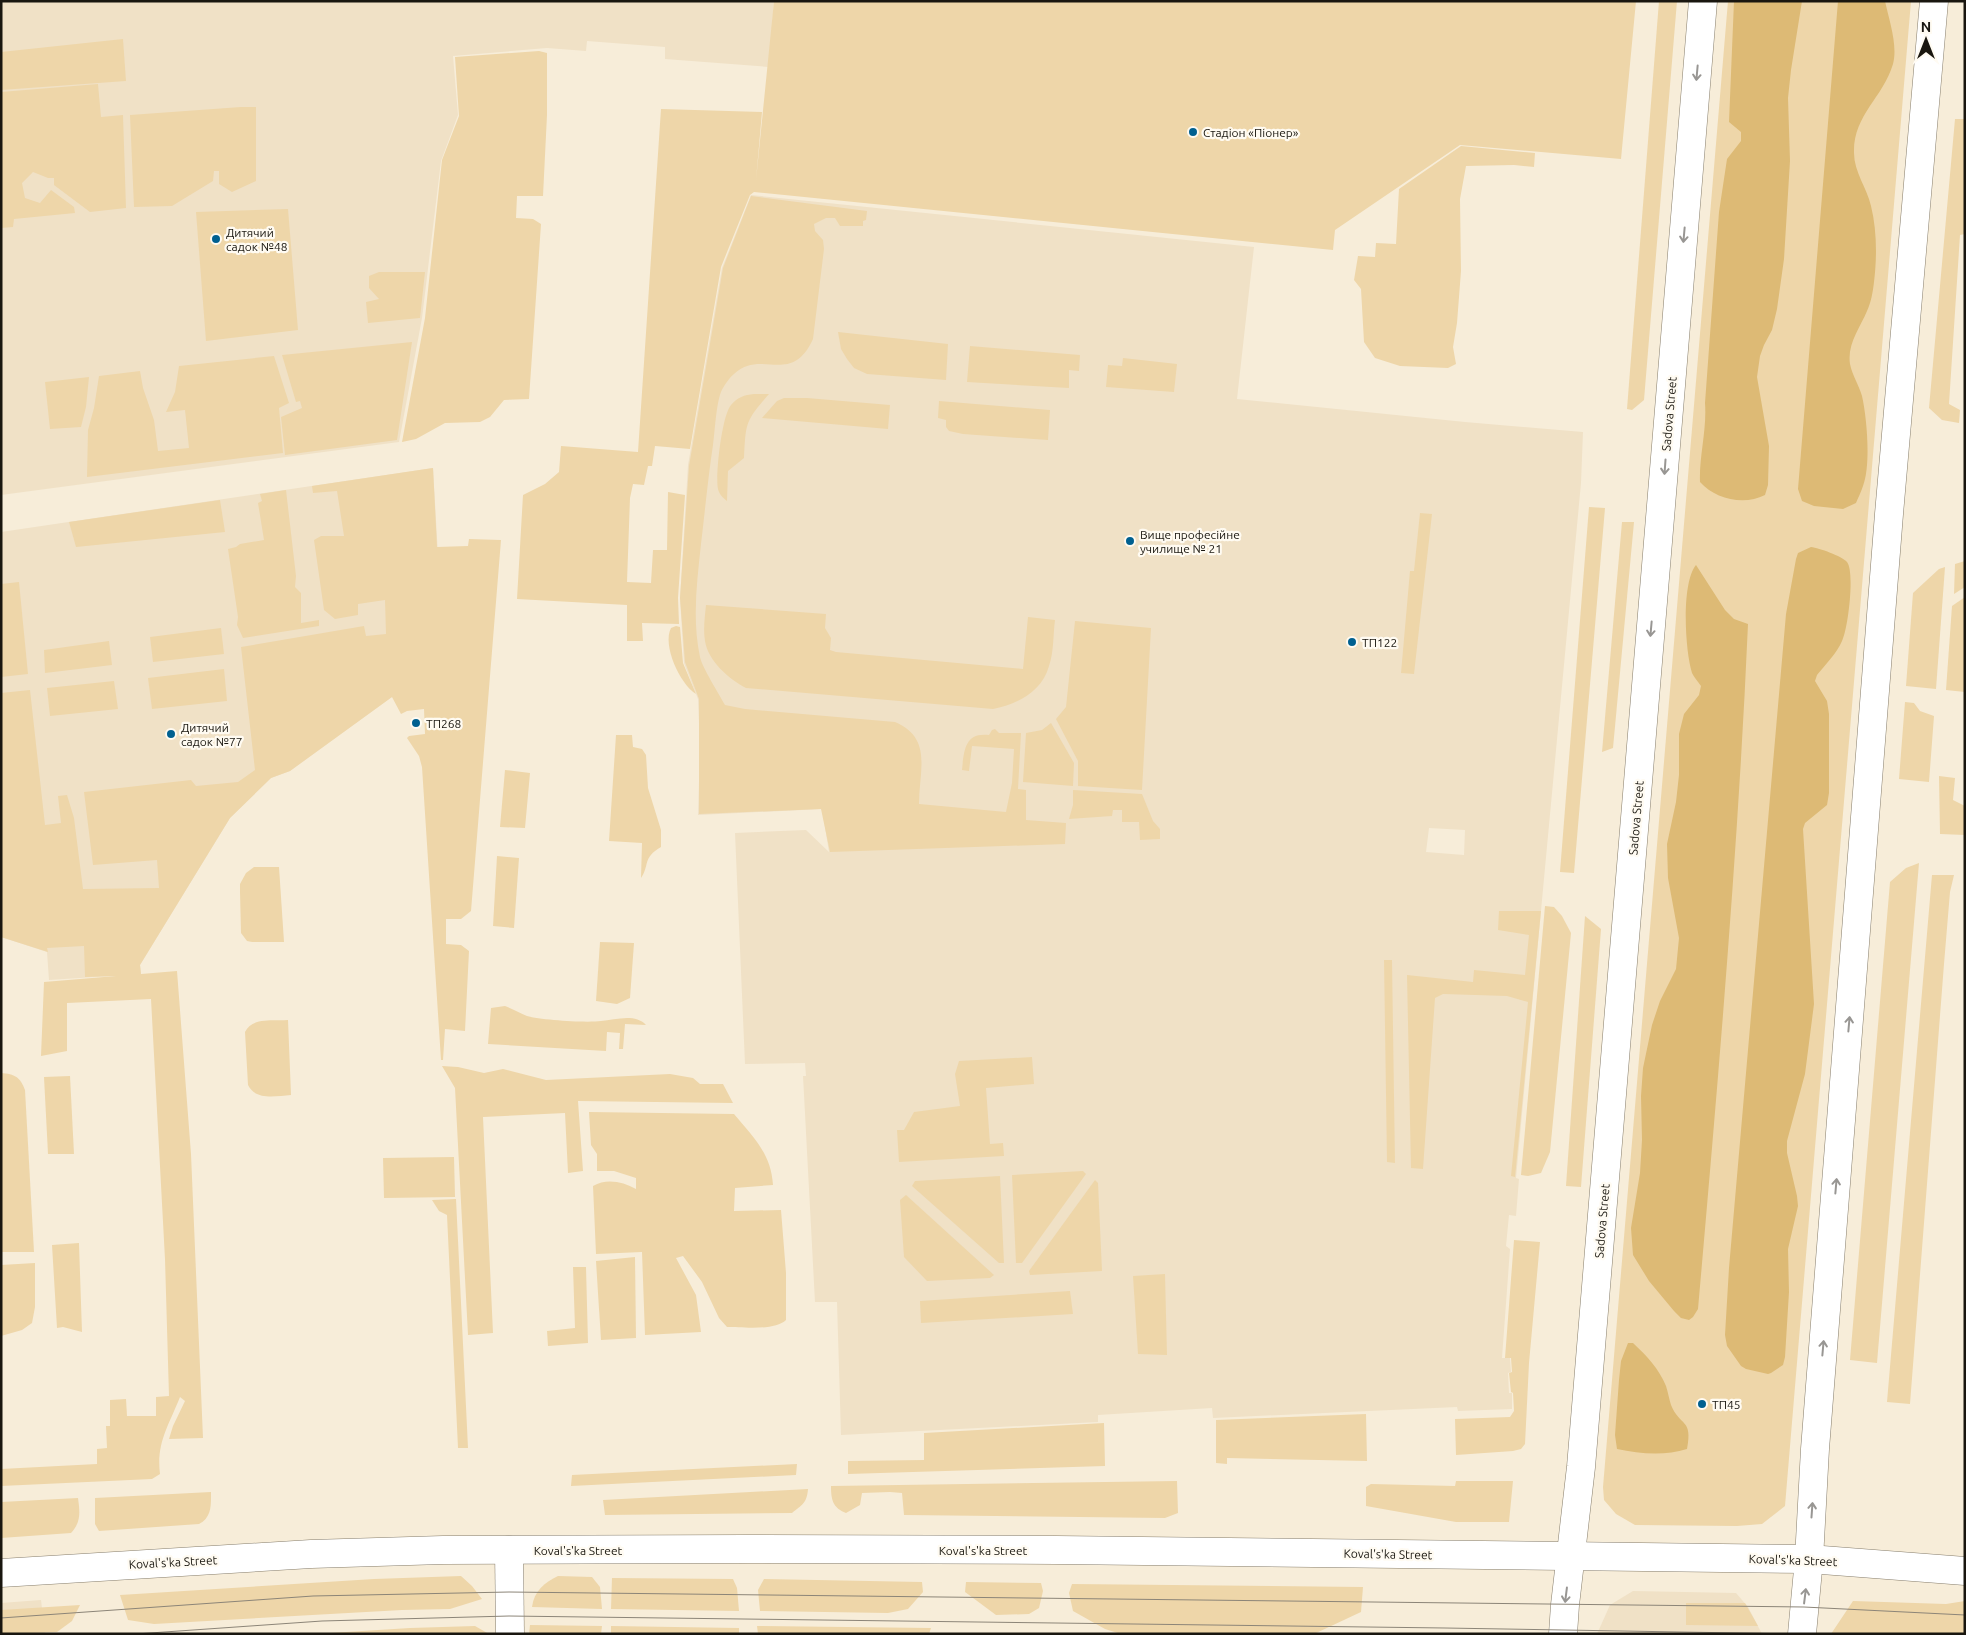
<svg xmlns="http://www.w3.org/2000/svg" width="1966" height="1635" font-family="Ubuntu,sans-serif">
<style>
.built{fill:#f0e1c6;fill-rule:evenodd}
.green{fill:#eed6a9}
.forest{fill:#ddba75}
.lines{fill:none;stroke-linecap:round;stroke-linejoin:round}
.minor-casing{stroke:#877e6c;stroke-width:29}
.minor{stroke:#fff;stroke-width:28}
.tram{stroke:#8c8578;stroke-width:1}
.oneway{stroke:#989693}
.poi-dot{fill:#006090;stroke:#fffbf2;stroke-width:2}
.labels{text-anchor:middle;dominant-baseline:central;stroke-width:4.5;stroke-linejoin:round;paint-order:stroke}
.poi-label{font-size:12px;fill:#19160f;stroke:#fffbf2;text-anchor:start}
.street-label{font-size:12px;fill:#19160f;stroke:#fffbf2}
</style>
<rect width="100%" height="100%" fill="#f7edd9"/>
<g class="built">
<path d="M 1,1 L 774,1 L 769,67 L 665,59 L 665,47 L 587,41 L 586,51 L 547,48 L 453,56 L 458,115 L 441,161 L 422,318 L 399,442 L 1,495 Z"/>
<path d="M 751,195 L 1254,247 L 1237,399 L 1465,422 L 1583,432 L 1581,483 L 1516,1178 L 1519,1179 L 1516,1216 L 1509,1215 L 1506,1246 L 1510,1249 L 1502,1358 L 1510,1358 L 1511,1372 L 1508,1373 L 1509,1393 L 1512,1393 L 1512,1409 L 1458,1411 L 1457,1407 L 1213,1418 L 1212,1408 L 1098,1415 L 1098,1422 L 841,1435 L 837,1302 L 815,1302 L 803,1076 L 806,1076 L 805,1063 L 745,1064 L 735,833 L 806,830 L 829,852 L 822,809 L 698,815 L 700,748 L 698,699 L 684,663 L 680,599 L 688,465 L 722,268 ZM 1429,828 L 1465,830 L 1464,855 L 1426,852 Z"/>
<path d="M 433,468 L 444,659 L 290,771 L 271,778 L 230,818 L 140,965 L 141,974 L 49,980 L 47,952 L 1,937 L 1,532 Z"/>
<path d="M 1633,1591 L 1736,1593 L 1748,1607 L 1762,1634 L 1597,1634 L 1610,1605 Z"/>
<path d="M 41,1600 L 45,1634 L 1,1634 L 1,1603 Z"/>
</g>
<g class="green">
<path d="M 774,1 L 1636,1 L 1621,159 L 1460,145 L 1335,230 L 1333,250 L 754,192 L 750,195 L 721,267 L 690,449 L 655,446 L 652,466 L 648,466 L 644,485 L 633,484 L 630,498 L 627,582 L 651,583 L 653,550 L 667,550 L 668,492 L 685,495 L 678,598 L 679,624 L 642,623 L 643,641 L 627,641 L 627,605 L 517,599 L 523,495 L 545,484 L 559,472 L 561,446 L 638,452 L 661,109 L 762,112 L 756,180 Z"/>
<path d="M 1659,1 L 1677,1 L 1644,400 L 1632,410 L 1627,409 Z"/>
<path d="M 1728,1 L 1911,1 L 1785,1506 L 1762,1524 L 1737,1526 L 1635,1525 L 1616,1514 L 1604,1500 L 1603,1487 Z"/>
<path d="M 123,39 L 126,81 L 1,90 L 1,52 Z"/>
<path d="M 539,51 L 547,53 L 547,115 L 543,196 L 517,196 L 516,218 L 533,219 L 541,224 L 529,399 L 504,400 L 490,417 L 480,422 L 445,423 L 416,439 L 402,442 L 425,318 L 442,160 L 459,116 L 455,57 Z"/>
<path d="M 98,84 L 101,117 L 123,115 L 126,208 L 90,212 L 54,185 L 54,178 L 48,178 L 33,172 L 22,183 L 25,198 L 40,203 L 51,190 L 74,207 L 75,213 L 14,219 L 13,227 L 1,228 L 1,92 Z"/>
<path d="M 241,107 L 256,107 L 256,181 L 232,192 L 219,184 L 219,171 L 214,171 L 213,181 L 172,206 L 134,207 L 130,115 Z"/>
<path d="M 1955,119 L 1965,119 L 1965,234 L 1960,235 L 1949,404 L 1960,410 L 1959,423 L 1942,420 L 1929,408 Z"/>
<path d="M 1461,146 L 1535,153 L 1534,167 L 1514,165 L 1466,166 L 1460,199 L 1461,271 L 1457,323 L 1453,347 L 1456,364 L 1448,368 L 1400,366 L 1375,358 L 1364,342 L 1361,289 L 1354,280 L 1358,256 L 1375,257 L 1376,243 L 1396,244 L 1399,189 Z"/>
<path d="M 751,196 L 867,211 L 866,220 L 863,221 L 863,226 L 840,226 L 835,218 L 826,218 L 814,224 L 815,231 L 823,240 L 824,249 L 813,339 C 791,387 761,348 734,374 C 729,378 723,387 721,392 C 716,405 715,431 713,445 C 708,478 705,511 701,544 C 697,582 692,619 700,657 C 702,667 719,694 725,705 L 745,709 L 895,722 C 933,738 919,771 919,804 L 1006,812 L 1012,783 L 1014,749 L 972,746 L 969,771 L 962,770 C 964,750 965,732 989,735 L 992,730 L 995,729 L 999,733 L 1021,733 L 1018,789 L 1026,790 L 1026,820 L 1066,823 L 1065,844 L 830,852 L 821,809 L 699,814 L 699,699 L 685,662 L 680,598 L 689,466 L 723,268 Z"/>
<path d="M 288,209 L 298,330 L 206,341 L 196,212 Z"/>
<path d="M 379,272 L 425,272 L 420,318 L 368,323 L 366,302 L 379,299 L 369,288 L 369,276 Z"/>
<path d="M 838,332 L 948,344 L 946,380 L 867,374 L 854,368 L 847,359 L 841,349 Z"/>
<path d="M 412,342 L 397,440 L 285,455 L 281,417 L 302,408 L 300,401 L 296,402 L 282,355 Z"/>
<path d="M 970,346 L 1080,355 L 1079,371 L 1069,370 L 1069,388 L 967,382 Z"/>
<path d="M 274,356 L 289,403 L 279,408 L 283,453 L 87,477 L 88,430 L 94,408 L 99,376 L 140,371 L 143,388 L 154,420 L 158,451 L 189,448 L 185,410 L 166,412 L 175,392 L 179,366 Z"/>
<path d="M 1123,358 L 1177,364 L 1174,392 L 1106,387 L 1108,365 L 1122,366 Z"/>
<path d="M 89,377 L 86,407 L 81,427 L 50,429 L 45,382 Z"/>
<path d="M 754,394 L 769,394 C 745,422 746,422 744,458 L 728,471 L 727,501 C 723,498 719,494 718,489 C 715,476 722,415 731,405 C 738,397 744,395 754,394 Z"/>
<path d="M 784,398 L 807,398 L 890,405 L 888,429 L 762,418 L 777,401 Z"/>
<path d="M 939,401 L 1050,410 L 1048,440 L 963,434 L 949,431 L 946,427 L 946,420 L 938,418 Z"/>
<path d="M 433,468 L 437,547 L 468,546 L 469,539 L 501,540 L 471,911 L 461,919 L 446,919 L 446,944 L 461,945 L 469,951 L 465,1031 L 445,1029 L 443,1060 L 441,1060 L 422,767 L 419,756 L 407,738 L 409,736 L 425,734 L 424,709 L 407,711 L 401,714 L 392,697 L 290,771 L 271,778 L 230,818 L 140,965 L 141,974 L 177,971 L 191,1154 L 203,1438 L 169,1439 L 173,1426 L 185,1401 L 180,1397 C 169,1425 156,1443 160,1474 L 152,1479 L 1,1486 L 1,1469 L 97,1464 L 97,1449 L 107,1448 L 106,1426 L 110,1426 L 110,1400 L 126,1399 L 127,1416 L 156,1416 L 156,1397 L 169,1396 L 165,1259 L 151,999 L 67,1003 L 67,1051 L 41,1056 L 44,982 L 116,976 L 85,977 L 84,946 L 47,948 L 48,952 L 1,937 L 1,693 L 30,690 L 45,825 L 61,823 L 58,796 L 67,795 L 74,818 L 83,889 L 159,888 L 157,860 L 93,865 L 84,792 L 191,780 L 196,786 L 238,782 L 255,770 L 241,647 L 364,626 L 366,636 L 386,634 L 385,600 L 358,604 L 358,615 L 335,619 L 324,610 L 314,540 L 321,536 L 344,536 L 337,491 L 313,493 L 312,486 Z"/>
<path d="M 286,490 L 296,576 L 295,587 L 301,593 L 301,623 L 319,620 L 319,626 L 243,638 L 237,625 L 238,617 L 228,549 L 236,547 L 240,544 L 264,540 L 258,503 L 262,501 L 260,494 Z"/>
<path d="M 220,500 L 225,532 L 76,547 L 69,522 Z"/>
<path d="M 1589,507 L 1605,508 L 1574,873 L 1560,872 Z"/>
<path d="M 1420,513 L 1432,514 L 1414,674 L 1401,673 L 1410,571 L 1414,571 Z"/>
<path d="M 1622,522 L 1634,522 L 1613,748 L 1602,752 Z"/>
<path d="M 1965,561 L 1965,587 L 1954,594 L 1955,564 Z"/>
<path d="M 1945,567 L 1936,689 L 1906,686 L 1913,593 L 1939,569 Z"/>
<path d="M 19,582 L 28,674 L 1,677 L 1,584 Z"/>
<path d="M 1965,597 L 1965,692 L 1946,690 L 1952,606 Z"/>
<path d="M 706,605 L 826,614 L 825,628 L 831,638 L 830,650 L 836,652 L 1023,669 L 1028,617 L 1055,620 C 1053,635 1054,652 1049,666 C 1042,692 1017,704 993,709 L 746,688 C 729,679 708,661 705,641 C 703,629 705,616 706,605 Z"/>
<path d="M 1075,621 L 1151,628 L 1142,790 L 1078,786 L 1078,761 L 1056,719 L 1066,707 Z"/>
<path d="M 676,626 L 680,627 L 683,663 L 696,694 C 680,684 662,645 671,628 Z"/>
<path d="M 221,628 L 224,654 L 153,662 L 150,637 Z"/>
<path d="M 109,641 L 112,665 L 45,673 L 44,650 Z"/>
<path d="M 224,669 L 227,701 L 152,709 L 148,678 Z"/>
<path d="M 114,681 L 118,709 L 50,716 L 47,688 Z"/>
<path d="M 1905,702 L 1914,703 L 1920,711 L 1934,716 L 1929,782 L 1899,779 Z"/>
<path d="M 1051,723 L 1074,763 L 1073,786 L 1023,782 L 1026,733 L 1042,730 Z"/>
<path d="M 616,735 L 632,735 L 633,747 L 642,749 L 646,755 L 648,788 L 661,830 L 661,847 C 642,858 650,865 641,878 L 642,843 L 609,841 Z"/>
<path d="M 505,770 L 530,773 L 525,828 L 500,827 Z"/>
<path d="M 1939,776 L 1955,778 L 1953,800 L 1965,806 L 1965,835 L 1940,834 Z"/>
<path d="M 1073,790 L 1142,794 L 1153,821 L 1160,829 L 1160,839 L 1140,840 L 1139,822 L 1122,822 L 1122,810 L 1113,810 L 1112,816 L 1069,819 L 1073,805 Z"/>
<path d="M 497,856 L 519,858 L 514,928 L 493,926 Z"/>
<path d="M 1919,863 L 1877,1363 L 1850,1360 L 1890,882 L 1906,868 Z"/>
<path d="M 254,867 L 279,867 L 284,942 L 252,942 L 247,941 L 241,933 L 240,892 L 240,884 L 246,873 Z"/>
<path d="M 1932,875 L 1954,875 L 1950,892 L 1944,964 L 1910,1404 L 1887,1402 Z"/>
<path d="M 1545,906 L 1554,907 L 1562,916 L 1571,933 L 1550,1152 L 1541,1173 L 1528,1176 L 1521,1175 Z"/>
<path d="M 1499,911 L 1541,911 L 1515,1177 L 1511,1176 L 1528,1002 L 1507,996 L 1443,994 L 1435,998 L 1423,1169 L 1411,1168 L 1407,975 L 1473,982 L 1474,970 L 1525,975 L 1529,935 L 1498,930 Z"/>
<path d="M 1585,916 L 1601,929 L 1581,1187 L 1566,1186 Z"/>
<path d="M 600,942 L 634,943 L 630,998 L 617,1004 L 596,1001 Z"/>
<path d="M 1384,960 L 1392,960 L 1395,1163 L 1387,1162 Z"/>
<path d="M 505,1006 C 513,1009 520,1013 527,1016 C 541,1020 586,1023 601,1021 C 615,1020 635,1013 646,1025 L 625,1024 L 623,1049 L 619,1049 L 620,1033 L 607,1032 L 606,1051 L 488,1044 L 491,1008 Z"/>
<path d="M 288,1020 L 291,1095 C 276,1096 256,1101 248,1085 L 245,1032 C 252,1017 273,1021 288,1020 Z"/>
<path d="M 1032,1057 L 1034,1084 L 986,1088 L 990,1144 L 1003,1143 L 1004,1156 L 899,1162 L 897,1130 L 904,1130 L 914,1112 L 960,1106 L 955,1074 L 959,1061 Z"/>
<path d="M 442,1066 L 458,1067 L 484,1073 L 503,1069 L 546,1080 L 670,1074 L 693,1078 L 700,1084 L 723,1084 L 733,1103 L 578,1101 L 583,1171 L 568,1173 L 565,1113 L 483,1117 L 493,1333 L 468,1335 L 455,1088 Z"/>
<path d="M 1,1073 C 15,1074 20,1077 25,1090 L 34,1252 L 1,1252 Z"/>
<path d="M 70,1076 L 74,1154 L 48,1154 L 44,1077 Z"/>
<path d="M 589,1112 L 734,1114 C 753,1137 771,1153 773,1185 L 735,1188 L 734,1211 L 781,1210 L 786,1273 L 786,1320 C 775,1331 742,1327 727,1327 L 719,1318 L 702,1282 L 683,1256 L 676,1258 L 696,1295 L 701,1332 L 645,1335 L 642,1252 L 596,1254 L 593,1186 C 607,1178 623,1182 636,1189 L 636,1178 L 614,1171 L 597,1171 L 597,1154 L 591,1145 Z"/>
<path d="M 454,1157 L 455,1197 L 384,1198 L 383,1158 Z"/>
<path d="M 1083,1171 L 1086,1174 L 1022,1263 L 1016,1263 L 1012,1175 Z"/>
<path d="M 1000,1176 L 1004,1263 L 999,1263 L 912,1186 L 915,1181 Z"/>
<path d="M 1095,1180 L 1098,1183 L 1102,1271 L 1030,1275 L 1029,1271 Z"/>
<path d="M 906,1195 L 994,1275 L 990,1278 L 927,1281 L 904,1257 L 900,1200 Z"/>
<path d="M 456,1199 L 468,1448 L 458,1448 L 447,1215 L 439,1211 L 432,1200 Z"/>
<path d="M 1514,1240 L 1540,1242 L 1529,1363 L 1525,1444 L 1521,1449 L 1513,1451 L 1456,1455 L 1455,1419 L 1510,1417 L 1514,1411 L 1513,1393 L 1511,1392 L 1509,1373 L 1512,1372 L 1511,1358 L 1505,1358 Z"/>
<path d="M 79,1243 L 79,1244 L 82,1332 L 63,1327 L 57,1328 L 52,1245 Z"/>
<path d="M 635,1257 L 636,1338 L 601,1340 L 596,1261 Z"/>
<path d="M 35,1263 L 35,1307 L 32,1323 L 22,1330 L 1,1336 L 1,1265 Z"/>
<path d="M 573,1267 L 586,1267 L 588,1343 L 548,1346 L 547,1331 L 575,1328 Z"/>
<path d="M 1165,1274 L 1167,1355 L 1138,1354 L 1133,1276 Z"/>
<path d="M 1070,1291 L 1073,1314 L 921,1323 L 920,1301 Z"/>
<path d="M 1366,1414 L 1367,1461 L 1227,1458 L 1227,1464 L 1216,1463 L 1216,1420 Z"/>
<path d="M 1104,1423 L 1105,1466 L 848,1474 L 848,1461 L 924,1460 L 924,1433 Z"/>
<path d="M 797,1464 L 796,1475 L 571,1486 L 572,1475 Z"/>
<path d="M 1177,1481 L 1178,1513 L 1165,1518 L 904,1515 L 902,1493 L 890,1492 L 862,1493 L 860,1505 L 846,1513 C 833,1508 831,1500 831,1486 Z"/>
<path d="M 1456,1481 L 1513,1481 L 1509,1522 L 1456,1522 L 1366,1506 L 1366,1487 L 1371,1484 L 1455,1486 Z"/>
<path d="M 808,1489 C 807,1503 802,1505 792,1513 L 605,1515 L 603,1500 Z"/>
<path d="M 211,1492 C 211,1505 212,1517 199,1524 L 99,1531 L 95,1524 L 95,1498 Z"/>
<path d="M 78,1498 C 80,1513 81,1522 71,1533 L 1,1538 L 1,1502 Z"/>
<path d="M 461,1576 L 472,1586 L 482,1599 L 450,1609 L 402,1610 L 154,1624 L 128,1620 L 120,1595 L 374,1579 Z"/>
<path d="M 558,1576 L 592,1577 L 600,1587 L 602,1609 L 532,1607 C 534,1591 545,1582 558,1576 Z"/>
<path d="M 612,1578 L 733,1579 L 737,1588 L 739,1611 L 611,1609 Z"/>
<path d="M 764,1579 L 922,1582 L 923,1592 L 908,1609 L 888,1613 L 760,1611 L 758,1590 Z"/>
<path d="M 966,1582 L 1041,1583 L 1043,1591 L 1039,1608 L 1029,1614 L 996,1615 L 965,1592 Z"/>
<path d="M 1072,1584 L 1363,1587 L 1361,1612 L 1314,1634 L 1121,1634 L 1105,1629 L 1073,1611 L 1069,1593 Z"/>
<path d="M 1853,1601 L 1946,1604 L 1965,1601 L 1965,1634 L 1831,1634 Z"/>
<path d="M 1686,1603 L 1745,1603 L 1758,1626 L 1686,1625 Z"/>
<path d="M 80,1605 L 72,1621 L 57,1632 L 1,1634 L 1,1610 Z"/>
<path d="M 530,1625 L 602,1626 L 601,1634 L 529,1634 Z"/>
<path d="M 475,1626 L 489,1634 L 314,1634 L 410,1628 Z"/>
<path d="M 611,1626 L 739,1628 L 739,1634 L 611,1634 Z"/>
<path d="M 757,1626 L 931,1628 L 929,1634 L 758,1634 Z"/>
</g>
<g class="forest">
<path d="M 1734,1 L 1802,1 L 1791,70 L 1788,98 L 1790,161 L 1784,259 L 1777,309 L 1772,330 L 1764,345 L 1760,356 L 1757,377 L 1769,446 L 1768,485 L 1765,495 C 1744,506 1715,499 1700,482 C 1699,456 1707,430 1705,403 L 1719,212 L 1727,159 L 1741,141 L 1741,132 L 1729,122 Z"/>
<path d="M 1838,1 L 1885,1 C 1889,20 1898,45 1893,64 C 1883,98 1853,115 1854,153 C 1854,172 1867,188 1871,206 C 1877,230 1877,258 1874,282 C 1873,291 1871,303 1867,311 C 1860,328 1847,344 1850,364 C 1852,375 1859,385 1862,396 C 1867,418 1871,465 1863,486 C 1861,492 1858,498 1856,503 L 1843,509 L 1814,506 L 1802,501 L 1798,489 Z"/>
<path d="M 1811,547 C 1819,548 1842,556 1847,562 C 1855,572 1848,629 1842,641 C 1837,653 1825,665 1817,675 L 1815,681 L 1827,701 L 1829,714 L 1829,793 L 1827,805 L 1805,823 L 1803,829 L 1814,1004 L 1805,1074 L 1787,1141 L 1787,1153 L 1797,1196 L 1798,1206 L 1788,1249 L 1789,1292 L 1785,1357 L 1783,1365 L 1771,1373 L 1768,1374 L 1746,1369 L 1741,1366 L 1727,1346 L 1725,1335 L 1729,1268 L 1786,614 L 1796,559 L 1798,553 Z"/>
<path d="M 1696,565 L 1725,610 L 1734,619 L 1748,624 C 1738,852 1718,1081 1698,1309 L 1693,1317 L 1689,1320 L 1681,1318 L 1674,1311 L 1649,1281 L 1633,1255 L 1631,1228 L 1640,1173 L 1642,1140 L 1641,1096 L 1643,1068 L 1652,1025 L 1660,1001 L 1676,969 L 1679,938 L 1668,878 L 1667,844 L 1676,802 L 1679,775 L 1679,734 L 1684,714 L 1699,695 L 1701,686 C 1698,682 1694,677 1692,673 C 1685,651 1681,583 1696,565 Z"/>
<path d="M 1628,1343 L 1633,1343 C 1647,1356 1659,1369 1666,1386 C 1668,1392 1669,1399 1671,1405 C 1680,1427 1693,1418 1687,1449 C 1665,1456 1640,1454 1617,1449 L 1615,1435 L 1619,1380 L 1621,1361 Z"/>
</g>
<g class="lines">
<g class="minor-casing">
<g id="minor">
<path d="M 509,1550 L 510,1634"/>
<path d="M 1,1573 L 311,1554 L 443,1550 L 747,1549 L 1057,1550 L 1809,1559 L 1965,1571"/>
<path d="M 1563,1634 L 1565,1605 L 1581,1467 L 1703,1"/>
<path d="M 1802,1634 L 1809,1559 L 1815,1449 L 1889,514 L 1934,1"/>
</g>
</g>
<use href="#minor" class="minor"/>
<g class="tram">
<path d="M 1,1618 L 313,1596 L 509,1592 L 1804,1607 L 1965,1615"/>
<path d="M 136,1634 L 322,1621 L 509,1616 L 1445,1628 L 1799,1634"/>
</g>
</g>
<defs><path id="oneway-shaft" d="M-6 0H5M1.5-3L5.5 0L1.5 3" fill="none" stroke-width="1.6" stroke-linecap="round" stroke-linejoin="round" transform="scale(1.25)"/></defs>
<g class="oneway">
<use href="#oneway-shaft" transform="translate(1697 73) rotate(95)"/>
<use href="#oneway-shaft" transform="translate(1684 235) rotate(95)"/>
<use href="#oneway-shaft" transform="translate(1665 467) rotate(94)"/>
<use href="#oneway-shaft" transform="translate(1651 629) rotate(95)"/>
<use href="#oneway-shaft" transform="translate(1849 1024) rotate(-85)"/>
<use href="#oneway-shaft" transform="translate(1836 1186) rotate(-85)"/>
<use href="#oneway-shaft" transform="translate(1823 1348) rotate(-85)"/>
<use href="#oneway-shaft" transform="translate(1812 1510) rotate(-86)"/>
<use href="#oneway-shaft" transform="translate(1566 1595) rotate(97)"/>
<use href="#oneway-shaft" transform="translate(1805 1596) rotate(-83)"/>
</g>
<g class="poi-dot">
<circle cx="1193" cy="132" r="5"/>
<circle cx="216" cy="239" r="5"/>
<circle cx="1130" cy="541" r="5"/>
<circle cx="1352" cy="642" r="5"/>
<circle cx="416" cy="723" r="5"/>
<circle cx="171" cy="734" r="5"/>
<circle cx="1702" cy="1404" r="5"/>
</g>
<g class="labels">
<g class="poi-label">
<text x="1203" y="132">Стадіон «Піонер»</text>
<text x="226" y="232">Дитячий<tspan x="226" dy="14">садок №48</tspan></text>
<text x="1140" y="534">Вище професійне<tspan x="1140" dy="14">училище № 21</tspan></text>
<text x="1362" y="642">ТП122</text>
<text x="426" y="723">ТП268</text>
<text x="181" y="727">Дитячий<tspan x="181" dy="14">садок №77</tspan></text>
<text x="1712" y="1404">ТП45</text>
</g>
<g class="street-label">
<text transform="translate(1669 414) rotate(-85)">Sadova Street</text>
<text transform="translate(1636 818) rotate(-85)">Sadova Street</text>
<text transform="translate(1602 1221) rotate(-85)">Sadova Street</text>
<text x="578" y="1550">Koval's'ka Street</text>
<text x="983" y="1550">Koval's'ka Street</text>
<text transform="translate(1388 1554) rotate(1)">Koval's'ka Street</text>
<text transform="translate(1793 1560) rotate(2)">Koval's'ka Street</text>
<text transform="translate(173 1562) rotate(-3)">Koval's'ka Street</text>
</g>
</g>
<rect width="1966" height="1635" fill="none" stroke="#19160f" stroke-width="5"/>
<g transform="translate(1926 40)" stroke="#fffbf2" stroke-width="4" paint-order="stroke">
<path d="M0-4L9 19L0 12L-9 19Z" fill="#19160f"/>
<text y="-8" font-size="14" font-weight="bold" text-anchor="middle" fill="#19160f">N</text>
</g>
</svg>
